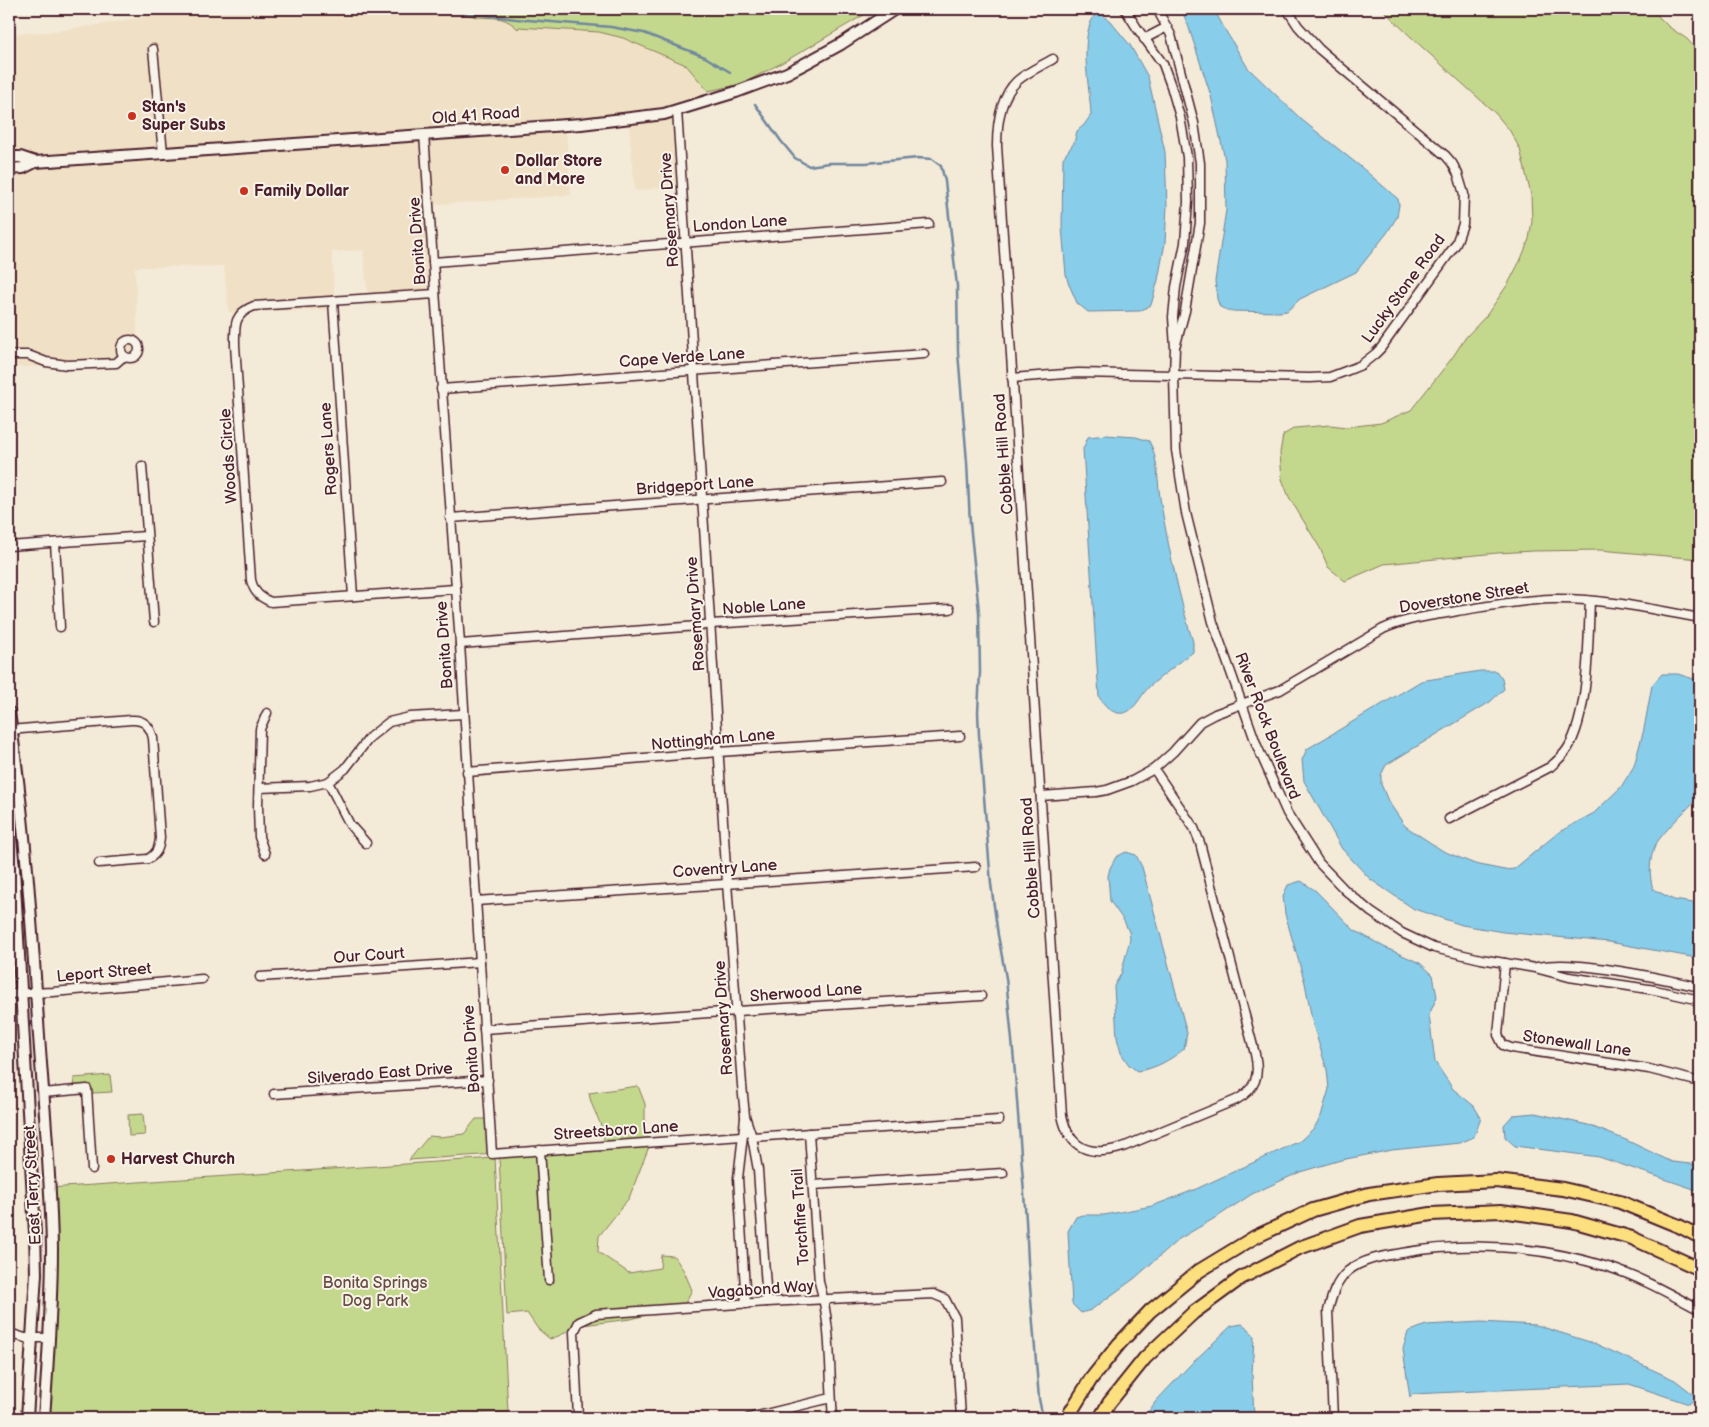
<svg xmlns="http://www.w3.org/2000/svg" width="1709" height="1427" font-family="'Balsamiq Sans',sans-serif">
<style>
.built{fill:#f0e0c5}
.green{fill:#c4d88d;stroke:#877c5c}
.water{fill:#88cde9;stroke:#6f879d}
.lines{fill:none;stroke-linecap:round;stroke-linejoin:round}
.stream{stroke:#6f879d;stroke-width:2.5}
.minor-casing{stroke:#4a1f2b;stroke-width:11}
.tertiary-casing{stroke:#4a1f2b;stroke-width:14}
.primary-casing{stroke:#4a1f2b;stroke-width:16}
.minor{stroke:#f7f3e8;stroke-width:8}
.tertiary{stroke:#f7f3e8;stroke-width:10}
.primary{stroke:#fce080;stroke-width:12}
.poi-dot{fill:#c8321e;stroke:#f7f3e8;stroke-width:2}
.labels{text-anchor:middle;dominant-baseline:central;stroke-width:4;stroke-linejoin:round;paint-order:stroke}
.poi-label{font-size:16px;font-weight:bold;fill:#4a1f2b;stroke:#f7f3e8;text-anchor:start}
.street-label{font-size:16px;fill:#4a1f2b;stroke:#f7f3e8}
.park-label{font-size:16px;fill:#684d44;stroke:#f7f3e8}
</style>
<rect width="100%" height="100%" fill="#f4ead8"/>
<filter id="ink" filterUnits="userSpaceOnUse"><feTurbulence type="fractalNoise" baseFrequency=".02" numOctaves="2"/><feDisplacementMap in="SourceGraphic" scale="10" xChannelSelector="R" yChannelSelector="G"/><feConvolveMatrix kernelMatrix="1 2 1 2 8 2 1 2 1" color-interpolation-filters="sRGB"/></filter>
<g filter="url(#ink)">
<g class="built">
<path d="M 186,9 L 383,9 L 387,11 L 393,9 L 454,9 L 474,16 L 495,17 L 519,27 L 599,32 L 623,38 L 686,65 L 707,90 L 697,100 L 663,109 L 581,120 L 38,157 L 9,153 L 9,34 L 48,32 L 105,24 Z"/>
<path d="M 684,113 L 676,122 L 681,185 L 635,191 L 629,126 L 566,132 L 571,195 L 428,205 L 435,300 L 369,306 L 363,250 L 332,252 L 335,310 L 229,312 L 224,266 L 135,267 L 138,360 L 9,368 L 9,173 L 35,167 L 37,168 L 38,166 L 582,129 L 665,118 Z"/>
</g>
<g class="green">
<path d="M 454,9 L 874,9 L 789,59 L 742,84 L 708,91 L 686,65 L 623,38 L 599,32 L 519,27 L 518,29 C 501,13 492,20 473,16 C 466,14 460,11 454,9 Z"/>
<path d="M 1382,9 L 1651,9 L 1669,27 L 1687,39 L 1700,54 L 1700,559 L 1600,550 L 1533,551 L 1497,553 L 1384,564 L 1345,581 L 1328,567 L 1320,548 L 1289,497 L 1282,479 L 1280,453 L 1283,435 L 1295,428 L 1330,425 L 1347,427 L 1381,423 L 1411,410 L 1452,358 L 1466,337 L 1486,316 L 1508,284 L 1521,259 L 1529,239 L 1532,221 L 1531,195 L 1520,149 L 1510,131 L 1496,114 L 1411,37 Z"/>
<path d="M 110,1075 L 112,1092 L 75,1094 L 74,1078 Z"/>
<path d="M 638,1086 L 645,1104 L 645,1126 L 650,1144 L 629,1198 L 599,1236 L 598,1252 L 629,1273 L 660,1268 L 661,1255 L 674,1256 L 684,1271 L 692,1290 L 684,1305 L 631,1319 L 574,1326 L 561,1335 L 550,1339 L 538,1329 L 527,1313 L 507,1315 L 499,1156 L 495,1154 L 409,1160 L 429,1136 L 440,1137 L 464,1134 L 476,1119 L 487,1119 L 495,1147 L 503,1152 L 600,1150 C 602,1146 604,1141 604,1138 C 603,1123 591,1109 589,1093 Z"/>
<path d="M 143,1114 L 145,1135 L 129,1136 L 128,1115 Z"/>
<path d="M 495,1158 L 508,1412 L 402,1418 L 44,1418 L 49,1188 Z"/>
</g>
<g class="water">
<path d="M 1181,9 L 1214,9 L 1224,28 L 1248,68 L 1302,120 L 1361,167 L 1398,199 L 1399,205 L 1397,217 L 1387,233 L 1356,272 L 1300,299 L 1287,311 L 1280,312 L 1229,311 L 1220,307 L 1217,299 L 1215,281 L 1226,210 L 1225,160 L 1211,96 L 1188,25 Z"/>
<path d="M 1097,12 L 1110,21 L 1130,45 L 1148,77 L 1165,152 L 1167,206 L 1165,243 L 1158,280 L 1151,305 L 1140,311 L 1088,312 L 1077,303 L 1068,282 L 1066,275 L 1062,227 L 1063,158 L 1074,143 L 1077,131 L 1084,125 L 1091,115 C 1090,86 1077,35 1097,12 Z"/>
<path d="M 1106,435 L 1136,437 L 1149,441 C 1159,458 1157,484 1161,504 C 1169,550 1179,597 1193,642 L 1193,652 C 1179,663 1164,674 1150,686 C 1142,693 1137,707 1127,712 C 1114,717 1105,706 1099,697 L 1083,449 L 1088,437 Z"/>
<path d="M 1480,671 L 1496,671 L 1502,679 L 1504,689 L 1490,702 L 1386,765 L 1381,775 L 1381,784 L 1388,801 L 1405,826 L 1443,851 L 1475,864 L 1504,870 L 1514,869 L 1559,832 L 1594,813 L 1621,787 L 1634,766 L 1644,729 L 1652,685 L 1662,674 L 1678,674 L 1700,681 L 1700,789 L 1697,799 C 1687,809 1660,835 1655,846 C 1649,859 1649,876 1653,889 L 1674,900 L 1700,904 L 1700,961 L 1691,957 L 1609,942 L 1503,932 L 1462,925 L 1414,909 L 1370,879 L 1342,849 L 1304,781 L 1302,760 L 1307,749 L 1421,681 Z"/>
<path d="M 1126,852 L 1136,855 L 1142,867 L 1187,1033 L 1184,1049 C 1170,1060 1155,1069 1137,1071 L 1129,1065 L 1121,1053 L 1117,1038 L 1114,986 L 1121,974 L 1130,939 L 1129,932 L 1124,921 L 1110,901 L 1108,876 L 1110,868 L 1116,857 Z"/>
<path d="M 1301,881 L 1316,891 L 1354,930 L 1384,947 L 1420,963 L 1433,975 L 1437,997 L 1429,1015 L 1435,1062 L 1453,1089 L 1474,1106 L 1481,1118 L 1474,1137 L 1460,1143 L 1392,1150 L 1341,1160 L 1300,1172 L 1252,1194 L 1220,1215 L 1179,1239 L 1135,1278 L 1091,1310 L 1081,1313 L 1072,1304 L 1068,1231 L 1076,1217 L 1082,1215 L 1104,1215 L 1152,1206 L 1194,1190 L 1300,1141 L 1314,1128 L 1321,1116 L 1329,1089 L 1327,1070 L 1313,1025 L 1305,983 L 1285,914 L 1283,896 L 1288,885 Z"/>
<path d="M 1535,1113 L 1588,1125 L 1626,1140 L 1672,1162 L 1700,1165 L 1700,1193 L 1691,1188 L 1599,1157 L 1515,1146 L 1505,1137 L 1504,1125 L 1513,1115 Z"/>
<path d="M 1481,1322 L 1536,1325 L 1596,1344 L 1675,1380 L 1697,1397 L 1689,1404 L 1629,1384 L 1413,1394 L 1410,1398 L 1403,1349 L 1408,1332 L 1426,1325 Z"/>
<path d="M 1242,1324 L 1249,1329 L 1254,1337 L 1252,1374 L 1254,1418 L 1144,1418 L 1156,1401 L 1191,1364 L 1231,1326 Z"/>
</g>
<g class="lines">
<g class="stream">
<path d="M 437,9 L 516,19 L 611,27 L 644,33 L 705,57 L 730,72"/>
<path d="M 755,104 L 781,141 L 795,158 L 809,166 L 829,163 L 866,163 L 918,158 L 932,159 L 941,166 L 945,181 L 957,286 L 958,352 L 967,462 L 970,523 L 979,612 L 980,672 L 978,712 L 979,735 L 991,884 L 998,935 L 1006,978 L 1014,1061 L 1026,1220 L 1028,1261 L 1039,1399 L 1043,1418"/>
</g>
<g class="minor-casing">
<g id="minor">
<path d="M 1125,9 L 1137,28 L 1163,64 L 1171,86 L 1180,117 L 1187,157 L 1188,202 L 1185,243 L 1176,287 L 1173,317 L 1175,348 L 1174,375 L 1176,450 L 1186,513 L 1213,622 L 1257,746 L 1287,813 L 1319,863 L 1345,890 L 1371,912 L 1402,933 L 1434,948 L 1481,959 L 1535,968 L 1569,977 L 1655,990 L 1700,1000"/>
<path d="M 1157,9 L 1171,35 L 1194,123 L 1200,163 L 1200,223 L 1185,311 L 1176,344"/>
<path d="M 1144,39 L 1167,27"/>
<path d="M 153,49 L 163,153"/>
<path d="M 1053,59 C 1041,66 1027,72 1017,81 C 1000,97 997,125 997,146 L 1062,1115 C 1069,1150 1091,1157 1123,1147 L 1236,1100 C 1256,1089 1260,1076 1255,1054 L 1200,843 L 1194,828 L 1154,769"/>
<path d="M 677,110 L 727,883 L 742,1085 L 745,1116 L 752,1137 L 758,1170 L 767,1302"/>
<path d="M 424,134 L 460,644 L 492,1154 L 742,1136"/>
<path d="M 433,262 L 929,224"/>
<path d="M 435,294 L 254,306 C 233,314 235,326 235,345 L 251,580 C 254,592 259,597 271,602 L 455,589"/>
<path d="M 333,301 L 353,596"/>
<circle cx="130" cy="349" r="9"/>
<path d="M 9,355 L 28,355 L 46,362 L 67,365 L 116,363 L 124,356"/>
<path d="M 1012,378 L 1078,373 L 1310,378 L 1330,377 L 1346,371 L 1361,365 L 1375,354 L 1381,348 L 1456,244 L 1463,224 L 1464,194 L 1458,174 L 1452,163 L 1446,156 L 1319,49 L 1298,26 L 1287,9"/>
<path d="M 441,389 L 924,354"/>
<path d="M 142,466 L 154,622"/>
<path d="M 450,518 L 942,482"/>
<path d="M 55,543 L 60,627"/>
<path d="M 9,546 L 146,536"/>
<path d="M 460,644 L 698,626 L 711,624 L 950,609"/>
<path d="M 9,730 L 131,720 C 144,719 150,726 153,738 L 160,838 C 159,848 157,854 148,859 L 99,863"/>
<path d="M 467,772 L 719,752 L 960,736"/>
<path d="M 328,782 L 350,825 L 366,843"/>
<path d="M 259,788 L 310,786 L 328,782 L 345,769 L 370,737 L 389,722 L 410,717 L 463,714"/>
<path d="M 1041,796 L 1096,792 L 1107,790 L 1132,781 L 1154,769 L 1173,752 L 1200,722 L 1215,714 L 1242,704 L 1280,690 L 1383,629 C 1406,618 1432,616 1457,611 C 1489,606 1520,600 1552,599 C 1602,598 1651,609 1700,618"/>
<path d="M 1449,819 L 1550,767 C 1557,761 1563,756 1568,748 C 1589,713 1588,642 1590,601"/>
<path d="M 265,854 L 259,837 L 258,806 L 260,729 L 267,713"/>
<path d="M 476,901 L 976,867"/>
<path d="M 1505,963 L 1498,1035 L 1503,1045 L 1511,1048 L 1649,1069 L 1700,1082"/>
<path d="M 1537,967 C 1561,963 1582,966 1606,969 C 1638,973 1669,980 1700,987"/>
<path d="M 260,977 L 480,962"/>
<path d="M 9,994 L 53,992 L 202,979"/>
<path d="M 484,1029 L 737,1011 L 981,996"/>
<path d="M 43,1093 L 87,1089 L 92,1169"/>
<path d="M 274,1094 L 488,1080"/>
<path d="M 745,1118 L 738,1178 L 746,1304"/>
<path d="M 809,1133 L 819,1282 C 832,1326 829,1373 833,1418"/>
<path d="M 752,1137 L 999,1120"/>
<path d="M 540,1150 L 549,1280"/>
<path d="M 813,1185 L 1003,1173"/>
<path d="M 9,1333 L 25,1338 L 50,1338"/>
<path d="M 578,1418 L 574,1332 L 579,1322 L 596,1314 L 767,1302 L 933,1294 L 945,1299 L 955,1318 L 961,1418"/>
<path d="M 749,1418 L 831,1398"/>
<path d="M 1333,1418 L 1328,1311 C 1332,1295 1336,1282 1348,1271 C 1363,1259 1384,1256 1402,1253 C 1471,1241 1540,1246 1608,1267 C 1640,1277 1670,1294 1700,1310"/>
</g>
</g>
<g class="tertiary-casing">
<g id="tertiary">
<path d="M 9,157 L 20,157 L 35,162"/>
<path d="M 9,169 L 23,168 L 35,162 L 581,124 L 664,114 L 736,92 L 787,73 L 808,62 L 841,44 L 895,9"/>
<path d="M 9,712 C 25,820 32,928 39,1036 C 44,1107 51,1177 52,1248 C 52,1305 48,1362 44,1418"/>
<path d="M 9,821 L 14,868 L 35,1233 L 36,1274 L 27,1418"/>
</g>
</g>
<g class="primary-casing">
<g id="primary">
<path d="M 1067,1418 L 1091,1379 L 1119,1344 L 1150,1311 L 1199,1271 L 1255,1237 L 1313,1210 L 1369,1194 L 1438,1184 L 1496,1181 L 1563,1189 L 1620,1202 L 1681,1227 L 1700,1237"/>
<path d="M 1100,1418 L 1109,1403 L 1145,1358 L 1193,1313 L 1241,1278 L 1299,1248 L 1360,1226 L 1431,1214 L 1501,1211 L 1572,1221 L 1632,1238 L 1700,1269"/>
</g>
</g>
<use href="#minor" class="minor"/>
<use href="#tertiary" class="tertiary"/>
<use href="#primary" class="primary"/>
</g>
</g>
<g class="poi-dot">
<circle cx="132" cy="116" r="5"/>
<circle cx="505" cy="170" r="5"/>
<circle cx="244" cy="191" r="5"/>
<circle cx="111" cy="1159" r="5"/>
</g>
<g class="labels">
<g class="poi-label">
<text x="142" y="107">Stan's<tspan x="142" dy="18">Super Subs</tspan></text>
<text x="515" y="161">Dollar Store<tspan x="515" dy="18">and More</tspan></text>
<text x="254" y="191">Family Dollar</text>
<text x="121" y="1159">Harvest Church</text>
</g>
<g class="street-label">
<text transform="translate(476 116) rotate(-4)">Old 41 Road</text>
<text transform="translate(670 210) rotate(-94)">Rosemary Drive</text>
<text transform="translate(740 224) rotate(-4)">London Lane</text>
<text transform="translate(418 241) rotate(-94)">Bonita Drive</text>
<text transform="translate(1404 289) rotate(-54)">Lucky Stone Road</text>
<text transform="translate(682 358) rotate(-4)">Cape Verde Lane</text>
<text transform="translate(329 449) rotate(-94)">Rogers Lane</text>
<text transform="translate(1004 454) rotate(-94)">Cobble Hill Road</text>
<text transform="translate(229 456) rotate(-94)">Woods Circle</text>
<text transform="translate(695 486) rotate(-4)">Bridgeport Lane</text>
<text transform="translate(1464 598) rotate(-9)">Doverstone Street</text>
<text transform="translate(764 607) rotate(-4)">Noble Lane</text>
<text transform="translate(696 614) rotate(-94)">Rosemary Drive</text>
<text transform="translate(445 645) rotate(-94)">Bonita Drive</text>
<text transform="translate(1267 726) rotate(69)">River Rock Boulevard</text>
<text transform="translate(713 740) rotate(-5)">Nottingham Lane</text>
<text transform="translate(1031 858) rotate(-94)">Cobble Hill Road</text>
<text transform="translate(725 869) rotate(-4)">Coventry Lane</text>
<text transform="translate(369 956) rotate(-4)">Our Court</text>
<text transform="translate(104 973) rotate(-5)">Leport Street</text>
<text transform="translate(806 993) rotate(-4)">Sherwood Lane</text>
<text transform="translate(724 1018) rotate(-94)">Rosemary Drive</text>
<text transform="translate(1577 1044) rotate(8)">Stonewall Lane</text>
<text transform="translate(472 1049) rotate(-94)">Bonita Drive</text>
<text transform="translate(380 1074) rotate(-4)">Silverado East Drive</text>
<text transform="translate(616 1131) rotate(-4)">Streetsboro Lane</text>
<text transform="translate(33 1185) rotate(-93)">East Terry Street</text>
<text transform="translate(801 1217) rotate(-94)">Torchfire Trail</text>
<text transform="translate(761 1290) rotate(-4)">Vagabond Way</text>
</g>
<g class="park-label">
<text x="375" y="1283">Bonita Springs<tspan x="375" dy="18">Dog Park</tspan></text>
</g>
</g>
<rect width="1709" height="1427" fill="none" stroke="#f7f3e8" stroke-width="30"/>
<rect x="15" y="15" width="1679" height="1397" fill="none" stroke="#4a1f2b" stroke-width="2" filter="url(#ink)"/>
</svg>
